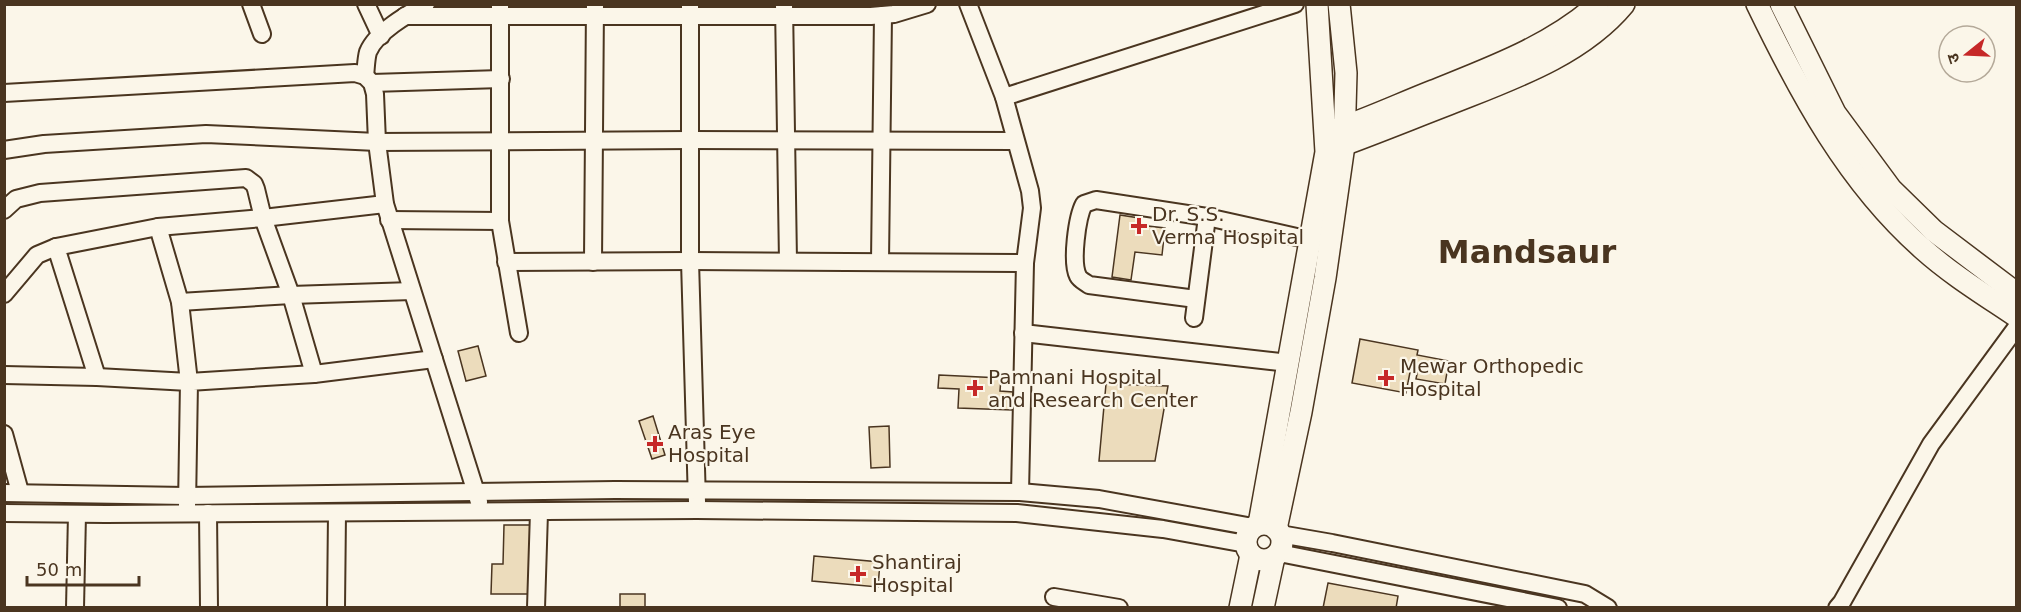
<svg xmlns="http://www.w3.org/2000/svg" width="2021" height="612" font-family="'DejaVu Sans','Noto Sans Devanagari',sans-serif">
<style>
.building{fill:#ecdcbc;stroke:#4a3520;stroke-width:1.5}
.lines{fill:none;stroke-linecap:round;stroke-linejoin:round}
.minor-casing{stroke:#4a3520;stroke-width:20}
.major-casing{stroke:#4a3520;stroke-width:24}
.minor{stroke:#fbf6e9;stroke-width:16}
.major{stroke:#fbf6e9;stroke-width:21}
.poi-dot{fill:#c62828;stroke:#fbf6e9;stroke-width:2}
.labels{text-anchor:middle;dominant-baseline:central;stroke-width:4.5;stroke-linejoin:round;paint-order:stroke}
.poi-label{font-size:20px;fill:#4a3520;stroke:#fbf6e9;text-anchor:start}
.town-label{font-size:32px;font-weight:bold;fill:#4a3520;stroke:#fbf6e9}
</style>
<rect width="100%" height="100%" fill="#fbf6e9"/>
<g class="building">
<path d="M 1120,215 L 1139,218 L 1139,225 L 1165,228 L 1162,255 L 1135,252 L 1131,280 L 1112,277 Z"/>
<path d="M 1360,339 L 1418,350 L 1417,355 L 1449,361 L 1445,384 L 1416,379 L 1418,369 L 1411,367 L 1406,393 L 1352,383 Z"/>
<path d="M 478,346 L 486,376 L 466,381 L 458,351 Z"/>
<path d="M 939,375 L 1001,378 L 1000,391 L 1013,392 L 1012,410 L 958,408 L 959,389 L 938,388 Z"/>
<path d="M 1106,384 L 1168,386 L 1155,461 L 1099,461 Z"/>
<path d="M 653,416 L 665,455 L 652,459 L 639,421 Z"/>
<path d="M 889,426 L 890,467 L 871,468 L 869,427 Z"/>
<path d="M 504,525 L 533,525 L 532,594 L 491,594 L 492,564 L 503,564 Z"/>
<path d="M 814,556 L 880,562 L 878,587 L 812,581 Z"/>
<path d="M 1328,583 L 1398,596 L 1396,608 L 1323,608 Z"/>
<rect x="620" y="594" width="25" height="14"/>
</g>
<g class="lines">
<g class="minor-casing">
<g id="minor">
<path d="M 251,4 L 262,34"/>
<path d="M 366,4 L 381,36"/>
<path d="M 500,4 L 500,221 L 519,333"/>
<path d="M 968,4 L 1004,97 L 1030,191 L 1032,208 L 1025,263 L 1020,492"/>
<path d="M 690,5 L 690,261 L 697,502"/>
<path d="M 784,5 L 788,261"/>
<path d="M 405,16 L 871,16 L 894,14 L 927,4"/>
<path d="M 365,76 C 366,68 366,59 368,52 C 376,32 408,14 426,4"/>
<path d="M 372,83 L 501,79"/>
<path d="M 4,93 L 355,73 L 365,76 L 372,83 L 375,94 L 377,142 L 385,204 L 479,502"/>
<path d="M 1004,97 L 1295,4"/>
<path d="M 4,150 L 44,144 L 206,134 L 377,142 L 690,140 L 1015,141"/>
<path d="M 4,210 L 16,199 L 40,193 L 246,178 L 254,184 L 256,189 L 263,218 L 291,295 L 314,374"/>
<path d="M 389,220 L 500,221"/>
<path d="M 506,262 L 690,261 L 1025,263"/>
<path d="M 593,262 L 595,4"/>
<path d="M 880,262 L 883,15"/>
<path d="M 4,294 L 37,255 L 56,247"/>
<path d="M 1196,299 L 1089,285 C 1085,282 1080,280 1078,276 C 1071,262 1077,217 1084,204 L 1096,200 L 1207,217 L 1310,240"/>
<path d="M 180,302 L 291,295 L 412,291"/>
<path d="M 1194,318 L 1207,217"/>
<path d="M 1023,333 L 1289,363"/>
<path d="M 4,375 L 97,377 L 189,382 L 180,302 L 158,227"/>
<path d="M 97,377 L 56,247 L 158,227 L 263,218 L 385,204"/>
<path d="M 4,434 L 20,492"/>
<path d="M 4,493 L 186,496 L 615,490 L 1020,492 L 1099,499 L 1253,527"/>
<path d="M 187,506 L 189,382 L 314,374 L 434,359"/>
<path d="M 4,513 L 106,514 L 697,510 L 1017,513 L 1163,529 L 1246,544"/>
<path d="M 208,513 L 209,608"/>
<path d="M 1280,534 L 1332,543 L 1585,594 L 1608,608"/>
<path d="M 1279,553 L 1558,608"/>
<path d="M 1054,597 L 1119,608"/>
<path d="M 75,608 L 77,514"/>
<path d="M 336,608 L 337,513"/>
<path d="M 536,608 L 539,512"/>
<path d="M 1837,608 L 1842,602 L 1931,444 L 2016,328"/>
</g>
</g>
<g class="major-casing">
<g id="major">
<path d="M 1757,4 C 1800,93 1848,183 1923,249 C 1952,275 1985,295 2016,316"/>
<path d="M 1781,4 L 1835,113 L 1891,189 L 1934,231 L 2016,293"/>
<path d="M 1335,130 C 1368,119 1400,104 1433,91 C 1490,68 1551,46 1598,4"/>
<path d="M 1332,149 C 1371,135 1410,119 1449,104 C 1509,80 1581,56 1624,4"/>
<circle cx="1264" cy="542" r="18"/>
<path d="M 1259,524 L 1326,152 L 1317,4"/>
<path d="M 1276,529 L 1301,412 L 1325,278 L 1344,145 L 1346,73 L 1339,4"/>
<path d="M 1240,608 L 1251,555"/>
<path d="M 1263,608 L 1274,557"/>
</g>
</g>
<use href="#minor" class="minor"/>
<use href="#major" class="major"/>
</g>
<g class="poi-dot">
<path d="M1136 217h6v6h6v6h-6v6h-6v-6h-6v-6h6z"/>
<path d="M1383 369h6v6h6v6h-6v6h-6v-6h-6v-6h6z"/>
<path d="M972 379h6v6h6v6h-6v6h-6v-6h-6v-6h6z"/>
<path d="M652 435h6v6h6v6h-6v6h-6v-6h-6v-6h6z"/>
<path d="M855 565h6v6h6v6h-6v6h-6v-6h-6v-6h6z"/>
</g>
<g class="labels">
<g class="poi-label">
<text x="1152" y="214">Dr. S.S.<tspan x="1152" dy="23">Verma Hospital</tspan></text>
<text x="1400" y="366">Mewar Orthopedic<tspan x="1400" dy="23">Hospital</tspan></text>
<text x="988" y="377">Pamnani Hospital<tspan x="988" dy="23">and Research Center</tspan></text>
<text x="668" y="432">Aras Eye<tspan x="668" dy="23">Hospital</tspan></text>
<text x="872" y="562">Shantiraj<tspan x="872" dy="23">Hospital</tspan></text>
</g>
<g class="town-label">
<text x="1527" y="252">Mandsaur</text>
</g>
</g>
<rect width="2021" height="612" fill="none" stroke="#4a3520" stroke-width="12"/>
<g transform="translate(1967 54) rotate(252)"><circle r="28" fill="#fbf6e9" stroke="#b4a999" stroke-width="1.5"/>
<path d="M0-4.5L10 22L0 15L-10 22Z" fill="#c62828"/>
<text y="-9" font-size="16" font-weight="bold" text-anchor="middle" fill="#4a3520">उ</text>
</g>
<path d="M27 576v9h112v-9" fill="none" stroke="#4a3520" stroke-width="3"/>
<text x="36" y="576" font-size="18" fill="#4a3520" stroke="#fbf6e9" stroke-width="4.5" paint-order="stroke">50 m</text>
</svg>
